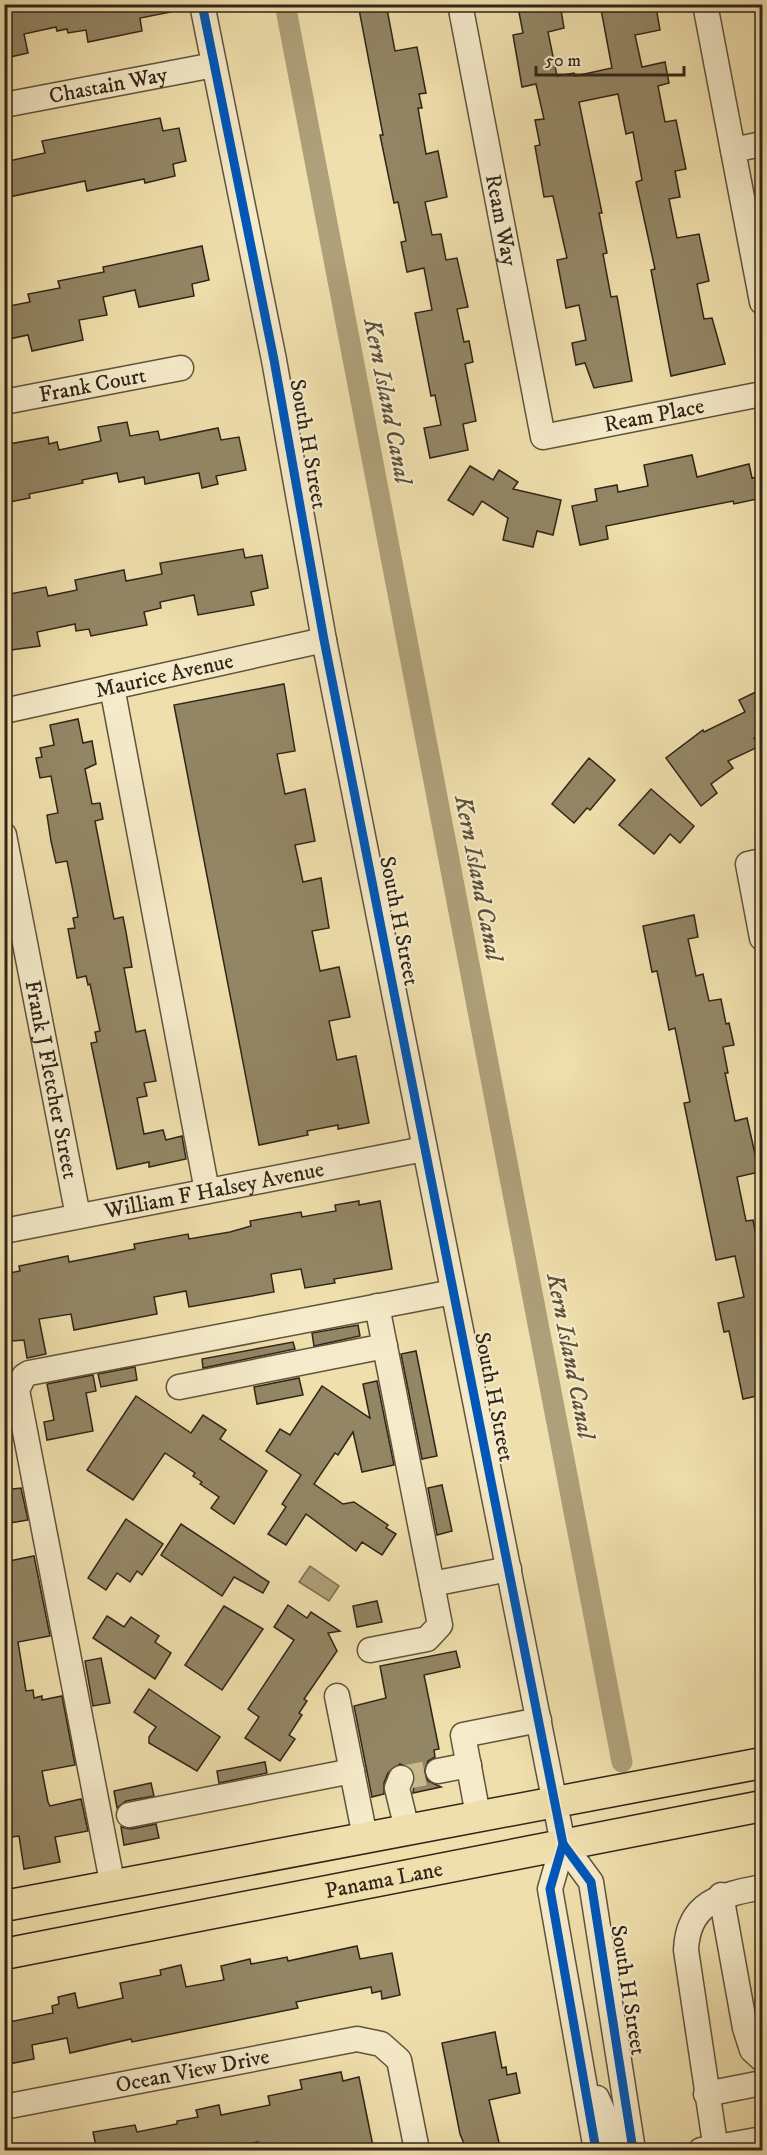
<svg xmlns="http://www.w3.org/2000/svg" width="767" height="2155" font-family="'IM FELL DW Pica',serif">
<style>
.water{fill:#aea07a;stroke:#7c6f53;stroke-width:1.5}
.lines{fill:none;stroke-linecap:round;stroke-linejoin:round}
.canal{stroke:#aea07a;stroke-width:21}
.building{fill:#938665;stroke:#302518;stroke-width:1.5}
.minor-tunnel{stroke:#c9ba8e;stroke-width:24;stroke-dasharray:24 12;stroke-linecap:butt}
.minor-casing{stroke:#60543d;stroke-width:27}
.major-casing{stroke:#302518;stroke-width:33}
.minor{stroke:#f5eac9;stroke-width:24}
.major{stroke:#efdfac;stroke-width:30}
.cycleway-casing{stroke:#f5eac9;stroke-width:13}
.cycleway{stroke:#0057b8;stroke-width:9}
.labels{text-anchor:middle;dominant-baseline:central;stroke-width:4.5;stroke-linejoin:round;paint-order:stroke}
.street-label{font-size:22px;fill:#302518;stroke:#f5eac9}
.water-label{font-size:24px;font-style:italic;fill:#5c503a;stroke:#f5eac9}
</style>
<rect width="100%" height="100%" fill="#efdfac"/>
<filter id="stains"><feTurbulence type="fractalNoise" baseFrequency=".00333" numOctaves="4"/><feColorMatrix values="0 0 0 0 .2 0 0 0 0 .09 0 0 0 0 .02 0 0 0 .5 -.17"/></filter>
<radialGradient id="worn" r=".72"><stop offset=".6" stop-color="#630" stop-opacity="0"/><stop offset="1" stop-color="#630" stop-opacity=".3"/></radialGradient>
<path class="water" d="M 310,1566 L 339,1586 L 329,1601 L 299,1582 Z"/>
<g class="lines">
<path class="canal" d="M 285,4 L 622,1762"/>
</g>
<g class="building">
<path d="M 4,4 L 170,4 L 171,12 L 140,18 L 142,31 L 88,42 L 86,30 L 68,33 L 67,29 L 57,31 L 56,27 L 24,34 L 28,53 L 6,58 L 4,34 L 10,33 Z"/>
<path d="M 358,4 L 386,4 L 395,51 L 417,47 L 426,93 L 419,94 L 422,108 L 418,108 L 426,154 L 438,151 L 447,197 L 425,202 L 432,235 L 441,234 L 446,260 L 457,258 L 468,307 L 457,309 L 464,342 L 469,341 L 473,362 L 465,364 L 476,421 L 463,424 L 468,450 L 430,458 L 424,428 L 441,425 L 435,395 L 431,396 L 415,313 L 432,310 L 424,268 L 407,272 L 401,242 L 406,241 L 398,202 L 394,203 L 380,135 L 383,135 Z"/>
<path d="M 532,4 L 560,4 L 564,28 L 548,32 L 557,76 L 574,73 L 575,76 L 612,68 L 600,4 L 643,4 L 644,9 L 656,7 L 660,30 L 635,35 L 642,67 L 665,62 L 669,83 L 658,86 L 665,122 L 676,120 L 686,169 L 675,171 L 680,197 L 669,199 L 677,238 L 699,234 L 709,281 L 697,284 L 704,319 L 712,318 L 725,364 L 671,376 L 651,270 L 655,269 L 636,182 L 642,180 L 633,132 L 626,134 L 618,94 L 579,102 L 602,213 L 599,213 L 607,253 L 603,254 L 611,297 L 617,296 L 632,381 L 594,388 L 585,363 L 576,365 L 572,343 L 586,340 L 579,305 L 566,308 L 557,260 L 567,258 L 553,196 L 544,197 L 535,146 L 540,145 L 535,120 L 544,119 L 536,84 L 522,87 L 513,35 L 523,33 L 518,7 Z"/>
<path d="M 160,118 L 163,131 L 179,128 L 186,161 L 173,164 L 175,176 L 145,183 L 144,179 L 87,191 L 85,181 L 4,198 L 4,162 L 45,153 L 42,141 Z"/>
<path d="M 202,246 L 209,280 L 192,284 L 194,296 L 139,307 L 135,290 L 103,297 L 107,315 L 79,320 L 83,340 L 32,351 L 28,335 L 9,339 L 4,307 L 30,302 L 28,294 L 60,288 L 58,281 L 104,272 L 103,267 Z"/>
<path d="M 127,422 L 130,436 L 158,431 L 160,440 L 218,428 L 221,440 L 239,437 L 246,470 L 216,476 L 218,484 L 202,488 L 199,473 L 145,484 L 144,477 L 119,482 L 117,473 L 82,480 L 83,483 L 29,494 L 30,498 L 4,503 L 4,445 L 48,437 L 49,444 L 57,442 L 59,450 L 101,441 L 98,427 Z"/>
<path d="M 692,455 L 697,477 L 749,464 L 752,478 L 762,476 L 762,498 L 734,504 L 733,501 L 606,526 L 608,539 L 580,545 L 572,506 L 597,501 L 595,489 L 617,485 L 618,492 L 648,486 L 644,465 Z"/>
<path d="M 470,466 L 493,480 L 499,470 L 518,482 L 513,489 L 561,500 L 553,535 L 537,531 L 533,547 L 503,540 L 508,518 L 482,501 L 473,515 L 448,500 Z"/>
<path d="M 243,549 L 245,558 L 262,555 L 268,588 L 251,592 L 254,605 L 198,615 L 194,595 L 160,602 L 161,608 L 144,612 L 147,625 L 91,636 L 89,629 L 76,631 L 75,624 L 37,632 L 40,646 L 4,651 L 4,595 L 46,587 L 48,596 L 77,590 L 75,580 L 124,570 L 126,581 L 162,574 L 160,563 Z"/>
<path d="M 284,684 L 295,751 L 277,754 L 285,794 L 305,789 L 315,841 L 295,845 L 303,882 L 321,878 L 329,928 L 312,931 L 320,971 L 339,967 L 350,1017 L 329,1021 L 337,1060 L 356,1056 L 369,1123 L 338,1129 L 338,1125 L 307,1131 L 308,1135 L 259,1145 L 174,705 Z"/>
<path d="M 762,689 L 762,734 L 754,738 L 758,747 L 728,761 L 733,768 L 711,784 L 717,793 L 701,806 L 666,758 L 703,730 L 704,732 L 745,712 L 739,700 Z"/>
<path d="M 78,719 L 83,743 L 92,741 L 96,764 L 85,769 L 92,804 L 100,803 L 103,819 L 95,821 L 114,919 L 123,917 L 126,932 L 132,967 L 124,968 L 136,1032 L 145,1030 L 156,1081 L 144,1083 L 147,1096 L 137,1098 L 144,1134 L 163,1130 L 166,1140 L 182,1136 L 186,1159 L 149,1167 L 149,1162 L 117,1169 L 91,1043 L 97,1042 L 95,1032 L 100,1031 L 90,984 L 88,985 L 86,976 L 77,978 L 68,929 L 75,928 L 73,918 L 78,917 L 74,896 L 67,861 L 56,863 L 51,841 L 47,815 L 58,813 L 51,776 L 40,778 L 36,758 L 42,757 L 40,748 L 54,745 L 50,725 Z"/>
<path d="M 589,758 L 615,780 L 590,810 L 587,808 L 574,823 L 552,804 Z"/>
<path d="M 651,789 L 694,826 L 680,843 L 670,834 L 654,854 L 619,825 Z"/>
<path d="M 694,915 L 698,937 L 688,939 L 696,976 L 703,974 L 709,1001 L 721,999 L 726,1024 L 729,1023 L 734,1045 L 723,1047 L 728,1073 L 725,1073 L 735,1121 L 747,1118 L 759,1172 L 737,1177 L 746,1221 L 753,1220 L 758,1245 L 762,1244 L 762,1395 L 743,1399 L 729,1331 L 724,1332 L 718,1303 L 744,1297 L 735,1256 L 716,1260 L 684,1103 L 690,1102 L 675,1028 L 669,1030 L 657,971 L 652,972 L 643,926 Z"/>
<path d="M 359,1201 L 359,1205 L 380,1201 L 392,1269 L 334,1279 L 335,1283 L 305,1288 L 301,1269 L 271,1274 L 274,1292 L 189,1307 L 186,1291 L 154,1297 L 157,1314 L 74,1330 L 71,1314 L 39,1319 L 46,1354 L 27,1358 L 24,1340 L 12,1341 L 4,1299 L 4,1274 L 20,1271 L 19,1266 L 68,1256 L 69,1262 L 115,1253 L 135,1249 L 134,1244 L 188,1234 L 189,1239 L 230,1232 L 251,1226 L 250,1221 L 301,1212 L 302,1217 L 336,1211 L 335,1205 Z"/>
<path d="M 358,1325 L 360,1336 L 314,1346 L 312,1333 Z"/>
<path d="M 293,1342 L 295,1349 L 203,1368 L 202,1359 Z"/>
<path d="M 416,1351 L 437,1456 L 422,1459 L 401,1354 Z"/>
<path d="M 135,1367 L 137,1380 L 101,1387 L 98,1374 Z"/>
<path d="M 93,1375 L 96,1391 L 86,1393 L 93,1431 L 47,1440 L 44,1422 L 54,1420 L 47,1384 Z"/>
<path d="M 299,1378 L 303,1395 L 257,1404 L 254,1387 Z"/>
<path d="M 377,1381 L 394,1465 L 362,1472 L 353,1432 L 338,1455 L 335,1453 L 314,1484 L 343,1504 L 354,1502 L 388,1525 L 386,1528 L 396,1534 L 382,1555 L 362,1542 L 356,1551 L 306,1514 L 286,1545 L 268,1534 L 286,1507 L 282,1504 L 301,1475 L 266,1451 L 280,1429 L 290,1435 L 322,1386 L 370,1418 L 363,1384 Z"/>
<path d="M 136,1396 L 191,1433 L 203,1415 L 226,1430 L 220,1439 L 267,1471 L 234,1524 L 211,1508 L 219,1497 L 200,1484 L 202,1482 L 193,1476 L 195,1473 L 165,1453 L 133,1500 L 87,1470 Z"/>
<path d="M 442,1485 L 452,1531 L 437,1535 L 428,1488 Z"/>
<path d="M 21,1488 L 28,1520 L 4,1524 L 4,1490 Z"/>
<path d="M 126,1519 L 163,1544 L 142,1575 L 137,1571 L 130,1582 L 117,1573 L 106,1590 L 88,1578 Z"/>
<path d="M 181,1524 L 269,1582 L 263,1593 L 234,1577 L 222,1596 L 161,1555 Z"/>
<path d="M 34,1556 L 50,1636 L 18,1642 L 26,1691 L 33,1690 L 34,1698 L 42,1696 L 42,1700 L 62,1696 L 75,1765 L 42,1771 L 48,1802 L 50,1806 L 81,1799 L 88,1831 L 55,1837 L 60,1862 L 24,1869 L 19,1836 L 4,1838 L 4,1562 Z"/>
<path d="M 377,1601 L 382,1622 L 357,1627 L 353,1606 Z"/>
<path d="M 288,1605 L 307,1618 L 311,1612 L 340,1631 L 328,1633 L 337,1651 L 304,1699 L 307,1701 L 299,1713 L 302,1715 L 289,1735 L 295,1739 L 280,1761 L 245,1738 L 259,1717 L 248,1709 L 294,1640 L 274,1627 Z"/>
<path d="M 224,1606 L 263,1629 L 222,1690 L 185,1665 Z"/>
<path d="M 107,1616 L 124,1627 L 131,1617 L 159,1636 L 155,1642 L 171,1653 L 155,1679 L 93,1638 Z"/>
<path d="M 456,1651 L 460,1667 L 424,1675 L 439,1749 L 434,1750 L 435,1757 L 428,1761 L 424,1773 L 428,1781 L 441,1787 L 413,1793 L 415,1777 L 412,1770 L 400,1764 L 388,1773 L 384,1783 L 384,1794 L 372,1797 L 354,1706 L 386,1698 L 380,1666 Z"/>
<path d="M 101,1658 L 110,1703 L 93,1706 L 85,1661 Z"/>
<path d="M 149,1689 L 220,1737 L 197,1771 L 149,1743 L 149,1737 L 156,1727 L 134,1712 Z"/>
<path d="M 265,1762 L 267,1773 L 219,1783 L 217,1771 Z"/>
<path d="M 151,1783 L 154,1796 L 126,1801 L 117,1808 L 114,1791 Z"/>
<path d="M 156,1824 L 159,1838 L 124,1845 L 121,1827 L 131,1829 Z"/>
<path d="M 357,1946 L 360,1959 L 392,1953 L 400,1995 L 382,1999 L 381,1991 L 372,1993 L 371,1987 L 296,2002 L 298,2008 L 132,2042 L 131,2039 L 70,2053 L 67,2038 L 32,2045 L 34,2059 L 4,2065 L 4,2023 L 53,2013 L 52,2006 L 59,2004 L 58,1997 L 75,1993 L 78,2008 L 123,1998 L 120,1983 L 161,1975 L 160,1970 L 181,1965 L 186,1987 L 224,1980 L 221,1966 L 250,1959 L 251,1964 L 287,1957 L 288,1961 Z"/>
<path d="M 495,2032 L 502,2068 L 506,2067 L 507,2075 L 516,2073 L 520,2093 L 489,2100 L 501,2151 L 467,2151 L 460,2134 L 442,2043 Z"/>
<path d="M 341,2072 L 343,2081 L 359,2077 L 374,2151 L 258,2151 L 258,2142 L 217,2151 L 97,2151 L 93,2132 L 135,2125 L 137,2132 L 177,2124 L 177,2121 L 198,2117 L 196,2110 L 219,2105 L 221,2115 L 270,2105 L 268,2096 L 302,2089 L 300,2080 Z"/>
</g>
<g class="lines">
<path class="minor-tunnel" d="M 401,1778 L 438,1771"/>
<g class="minor-casing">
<g id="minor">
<path d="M 202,4 L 274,360 L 324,640 L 563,1844 L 591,1882 L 633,2150"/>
<path id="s1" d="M 460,4 L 543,437 L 762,394"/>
<path d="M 705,4 L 762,302"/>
<path id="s2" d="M 4,105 L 214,65"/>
<path d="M 733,150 L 762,144"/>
<path id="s3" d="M 4,402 L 181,368"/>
<path d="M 112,687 L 207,1191"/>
<path id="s4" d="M 4,711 L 324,640"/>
<path id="s5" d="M 4,835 L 78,1216"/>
<path d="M 762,861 L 748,864 L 762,938"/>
<path id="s6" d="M 4,1231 L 424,1149"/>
<path d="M 179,1387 L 385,1346"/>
<path d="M 432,1584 L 509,1569"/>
<path d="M 370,1650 L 427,1639 L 440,1625 L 377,1306"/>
<path d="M 337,1696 L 365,1837"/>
<path d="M 438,1771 L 469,1765"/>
<path d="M 401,1778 L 397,1788 L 407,1829"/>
<path d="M 129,1815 L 352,1771"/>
<path d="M 478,1815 L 463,1735 L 539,1720"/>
<path d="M 563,1844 L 550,1889 L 596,2150"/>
<path d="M 113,1887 L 17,1390 L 24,1376 L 29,1373 L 453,1292"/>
<path d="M 721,1895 L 745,2028 L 752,2050 L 762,2059"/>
<path d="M 706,2094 L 762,2083"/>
<path d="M 597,2098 L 620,2150"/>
<path id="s7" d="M 4,2107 L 357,2039 L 381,2044 L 399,2060 L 417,2150"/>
<path d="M 701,2150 L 762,2139"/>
<path d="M 716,2150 L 686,1950 C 688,1901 722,1895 762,1887"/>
</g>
</g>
<g class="major-casing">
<g id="major">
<path d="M 4,1906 L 762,1763"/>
<path id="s8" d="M 4,1954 L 762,1806"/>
</g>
</g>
<use href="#minor" class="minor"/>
<use href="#major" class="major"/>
<g class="cycleway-casing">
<g id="cycleway">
<path d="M 202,4 L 274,360 L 324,640 L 563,1844 L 591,1882 L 633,2150"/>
<path d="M 563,1844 L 550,1889 L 596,2150"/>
</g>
</g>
<use href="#cycleway" class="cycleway"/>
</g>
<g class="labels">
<g class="street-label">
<text stroke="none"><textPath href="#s2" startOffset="106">Chastain Way</textPath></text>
<text stroke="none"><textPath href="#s1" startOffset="220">Ream Way</textPath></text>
<text stroke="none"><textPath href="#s3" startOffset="90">Frank Court</textPath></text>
<text stroke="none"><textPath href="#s1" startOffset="554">Ream Place</textPath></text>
<text transform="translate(308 444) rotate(80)">South H Street</text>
<text stroke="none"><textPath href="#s4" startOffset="164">Maurice Avenue</textPath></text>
<text transform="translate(399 921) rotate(79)">South H Street</text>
<text stroke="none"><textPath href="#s5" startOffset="249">Frank J Fletcher Street</textPath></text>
<text stroke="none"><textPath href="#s6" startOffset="214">William F Halsey Avenue</textPath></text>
<text transform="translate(494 1397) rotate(79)">South H Street</text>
<text stroke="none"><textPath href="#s8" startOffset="387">Panama Lane</textPath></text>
<text transform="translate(628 1990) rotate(81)">South H Street</text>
<text stroke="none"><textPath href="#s7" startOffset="192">Ocean View Drive</textPath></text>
</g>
<g class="water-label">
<text transform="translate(387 401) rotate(79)">Kern Island Canal</text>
<text transform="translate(478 878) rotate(79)">Kern Island Canal</text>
<text transform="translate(570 1356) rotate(79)">Kern Island Canal</text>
</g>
</g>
<rect width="767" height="2155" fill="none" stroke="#efdfac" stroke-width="24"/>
<rect x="6" y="6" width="755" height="2143" fill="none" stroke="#302518" stroke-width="3"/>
<rect x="12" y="12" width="743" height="2131" fill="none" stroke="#302518" stroke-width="1.5"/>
<path d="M536 66v9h148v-9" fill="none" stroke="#302518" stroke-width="3"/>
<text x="545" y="66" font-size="18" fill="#302518" stroke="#f5eac9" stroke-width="4.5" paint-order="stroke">50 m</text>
<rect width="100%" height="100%" filter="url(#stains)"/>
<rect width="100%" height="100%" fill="url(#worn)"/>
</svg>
